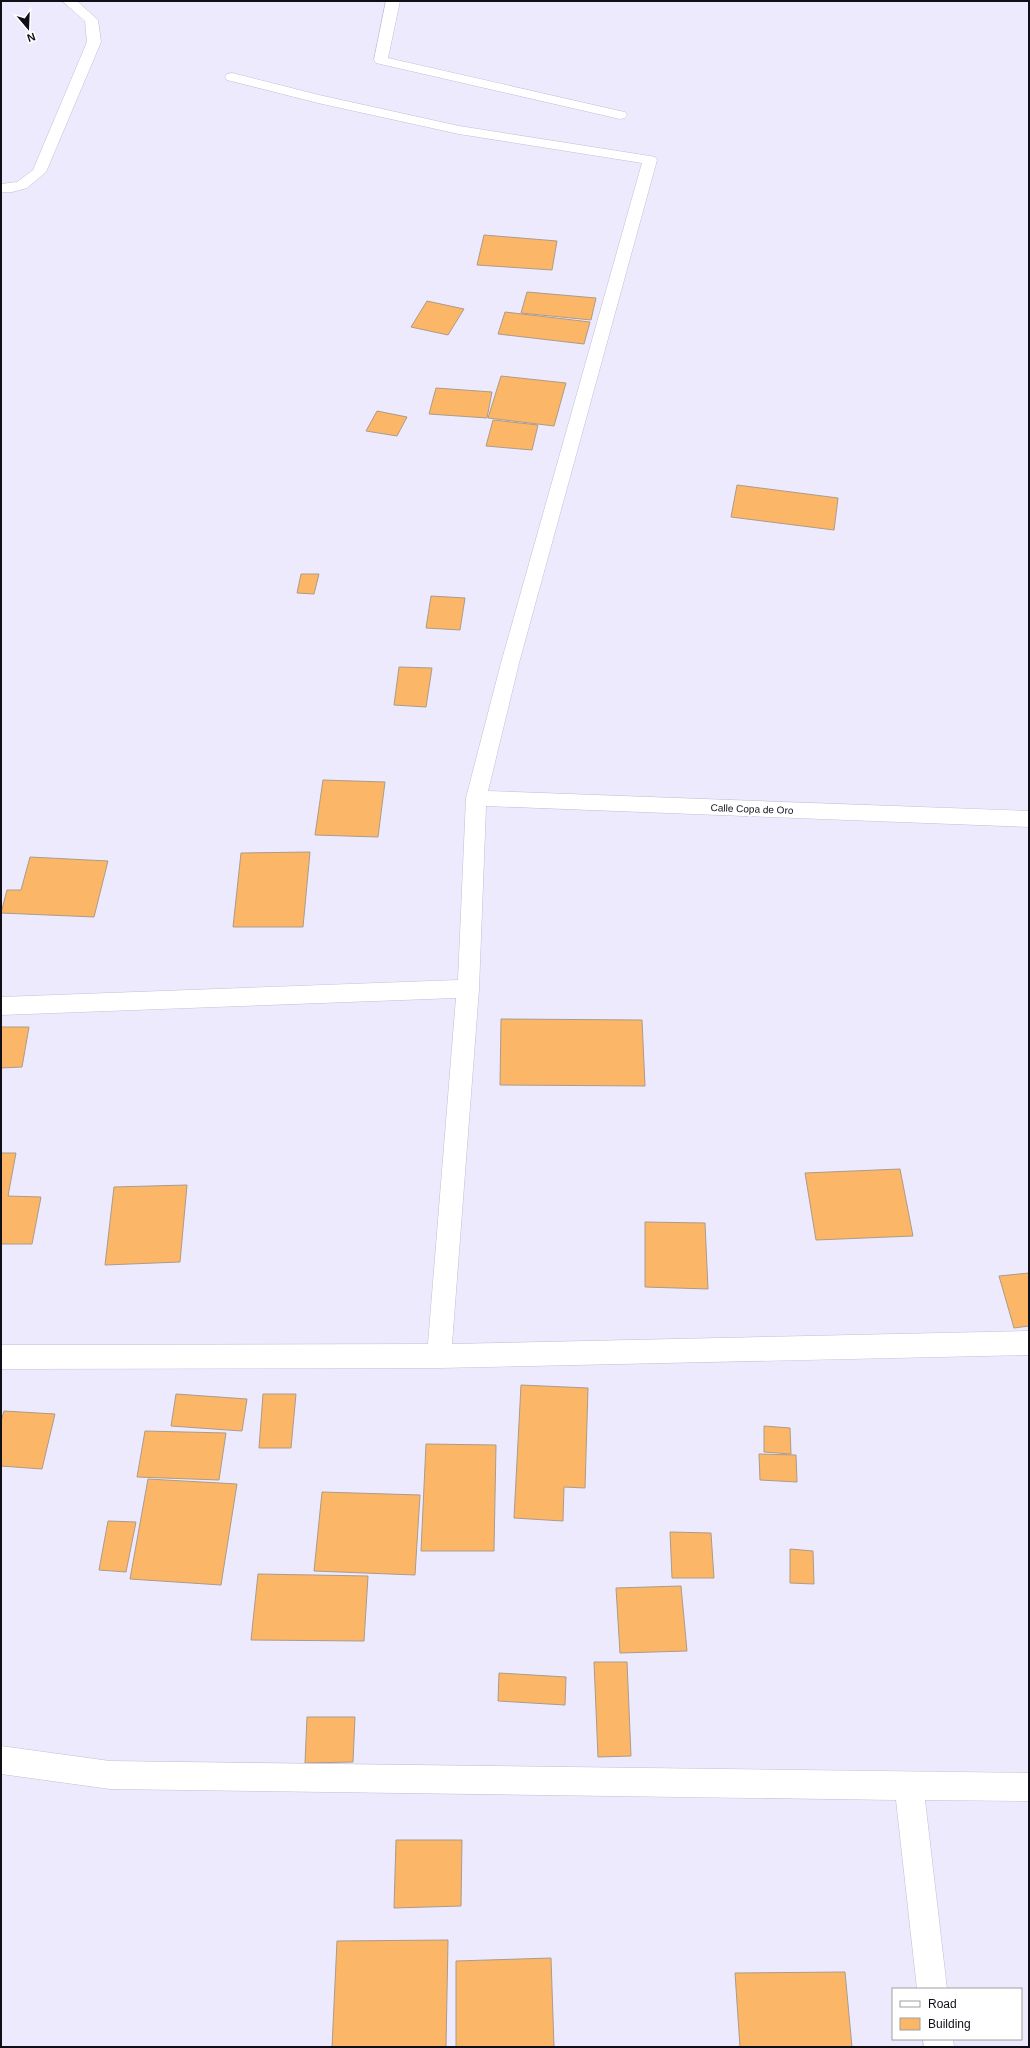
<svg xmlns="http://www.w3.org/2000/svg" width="1030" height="2048" font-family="Helvetica,sans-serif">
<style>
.building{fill:#fbb667;stroke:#ac9b8a}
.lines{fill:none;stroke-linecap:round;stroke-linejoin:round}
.service-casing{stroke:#c2bfd5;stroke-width:1}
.minor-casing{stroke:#c2bfd5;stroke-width:1}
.service{fill:#fff;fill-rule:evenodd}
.minor{fill:#fff;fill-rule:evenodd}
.labels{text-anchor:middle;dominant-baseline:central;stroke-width:4;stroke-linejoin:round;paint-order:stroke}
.street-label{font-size:10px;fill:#100e16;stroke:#fff}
</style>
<rect width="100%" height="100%" fill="#edeafd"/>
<g class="building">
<path d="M 484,235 L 557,241 L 552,270 L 477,265 Z"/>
<path d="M 527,292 L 596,298 L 591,320 L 521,313 Z"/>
<path d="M 427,301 L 464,309 L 448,335 L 411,327 Z"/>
<path d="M 505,312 L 590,322 L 584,344 L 498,334 Z"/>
<path d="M 501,376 L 566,383 L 554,426 L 488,418 Z"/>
<path d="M 436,388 L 492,392 L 487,418 L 429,414 Z"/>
<path d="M 377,411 L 407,417 L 397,436 L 366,431 Z"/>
<path d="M 493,420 L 538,425 L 532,450 L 486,446 Z"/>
<path d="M 737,485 L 838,498 L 834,530 L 731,517 Z"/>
<path d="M 301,574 L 319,574 L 314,594 L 297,593 Z"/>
<path d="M 431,596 L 465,598 L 460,630 L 426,628 Z"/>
<path d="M 399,667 L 432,668 L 426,707 L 394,705 Z"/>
<path d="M 323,780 L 385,782 L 378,837 L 315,835 Z"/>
<path d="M 310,852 L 303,927 L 233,927 L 241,853 Z"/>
<path d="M 30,857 L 108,861 L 94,917 L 1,913 L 7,890 L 21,890 Z"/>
<path d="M 501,1019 L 642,1020 L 645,1086 L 500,1085 Z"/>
<path d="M 1,1027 L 29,1027 L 22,1067 L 1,1068 Z"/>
<path d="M 1,1153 L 16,1153 L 8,1196 L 41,1197 L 32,1244 L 1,1244 Z"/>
<path d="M 900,1169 L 913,1236 L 816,1240 L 805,1173 Z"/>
<path d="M 187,1185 L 180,1262 L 105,1265 L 114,1187 Z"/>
<path d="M 645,1222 L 705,1223 L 708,1289 L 645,1287 Z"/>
<path d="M 1029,1273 L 1029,1326 L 1014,1328 L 999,1276 Z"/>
<path d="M 521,1385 L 588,1388 L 585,1488 L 564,1487 L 563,1521 L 514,1518 Z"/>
<path d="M 176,1394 L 247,1399 L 242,1431 L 171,1426 Z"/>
<path d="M 263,1394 L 296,1394 L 291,1448 L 259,1448 Z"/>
<path d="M 4,1411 L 55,1414 L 42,1469 L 1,1466 L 1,1421 Z"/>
<path d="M 764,1426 L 790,1428 L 791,1454 L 764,1452 Z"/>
<path d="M 145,1431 L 226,1433 L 219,1480 L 137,1477 Z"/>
<path d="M 426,1444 L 496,1445 L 494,1551 L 421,1551 Z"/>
<path d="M 759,1454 L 796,1455 L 797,1482 L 760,1480 Z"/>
<path d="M 148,1479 L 237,1484 L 221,1585 L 130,1579 Z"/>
<path d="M 322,1492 L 420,1495 L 415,1575 L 314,1571 Z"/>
<path d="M 108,1521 L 136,1522 L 126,1572 L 99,1570 Z"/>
<path d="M 670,1532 L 711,1533 L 714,1578 L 672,1578 Z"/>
<path d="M 790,1549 L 813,1551 L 814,1584 L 790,1583 Z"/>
<path d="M 258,1574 L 368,1576 L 364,1641 L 251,1640 Z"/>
<path d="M 681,1586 L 687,1651 L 620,1653 L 616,1588 Z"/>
<path d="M 594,1662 L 627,1662 L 631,1756 L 598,1757 Z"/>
<path d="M 499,1673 L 566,1677 L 565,1705 L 498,1701 Z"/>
<path d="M 307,1717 L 355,1717 L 353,1762 L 305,1763 Z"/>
<path d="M 396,1840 L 462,1840 L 461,1906 L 394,1908 Z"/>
<path d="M 448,1940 L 446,2047 L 332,2047 L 337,1941 Z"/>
<path d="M 551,1958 L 554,2047 L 456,2047 L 456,1961 Z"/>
<path d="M 845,1972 L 852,2047 L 740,2047 L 735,1973 Z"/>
</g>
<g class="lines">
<g class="service-casing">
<path id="service" d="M 386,1 L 400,1 L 388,58 L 620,111 L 625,112 L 627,115 L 625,118 L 620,119 L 376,63 L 374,60 Z"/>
</g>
<g class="minor-casing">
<g id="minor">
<path d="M 62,1 L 77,1 L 98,20 L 101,42 L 46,172 L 27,188 L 12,192 L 1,192 L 1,184 L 17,182 L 33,170 L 87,42 L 85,21 Z"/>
<path d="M 232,73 L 319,95 L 459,126 L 650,156 L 655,157 L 657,160 L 519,663 L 488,791 L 1029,811 L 1029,827 L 486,806 L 479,989 L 452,1344 L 1029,1331 L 1029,1355 L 439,1368 L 1,1369 L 1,1345 L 428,1344 L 456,998 L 1,1015 L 1,997 L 458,980 L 466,798 L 501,663 L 642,163 L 459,134 L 318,103 L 227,80 L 225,77 L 227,74 Z"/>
<path d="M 1,1746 L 110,1761 L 1029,1773 L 1029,1801 L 925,1800 L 947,1989 L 917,1989 L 896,1800 L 110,1789 L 1,1774 Z"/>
<path d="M 923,2039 L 953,2039 L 954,2047 L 924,2047 Z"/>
</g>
</g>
<use href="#service" class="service"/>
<use href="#minor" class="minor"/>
</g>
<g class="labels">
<g class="street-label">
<text transform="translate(752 809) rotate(2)">Calle Copa de Oro</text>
</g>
</g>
<rect width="1030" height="2048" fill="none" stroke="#100e16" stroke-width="4"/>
<rect x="892" y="1988" width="130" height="52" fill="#ffffff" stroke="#9f9fa2"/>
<rect x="900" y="2001" width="20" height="6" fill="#ffffff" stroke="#9f9fa2"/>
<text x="928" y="2008" font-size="12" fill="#100e16">Road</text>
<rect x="900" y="2018" width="20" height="12" fill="#fbb667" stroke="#9f9fa2"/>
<text x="928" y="2028" font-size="12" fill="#100e16">Building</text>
<g transform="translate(28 28) rotate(161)" stroke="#ffffff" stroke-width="3" paint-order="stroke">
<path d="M0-3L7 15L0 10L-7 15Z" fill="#100e16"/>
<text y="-6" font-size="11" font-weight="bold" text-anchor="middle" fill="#100e16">N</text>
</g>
</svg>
